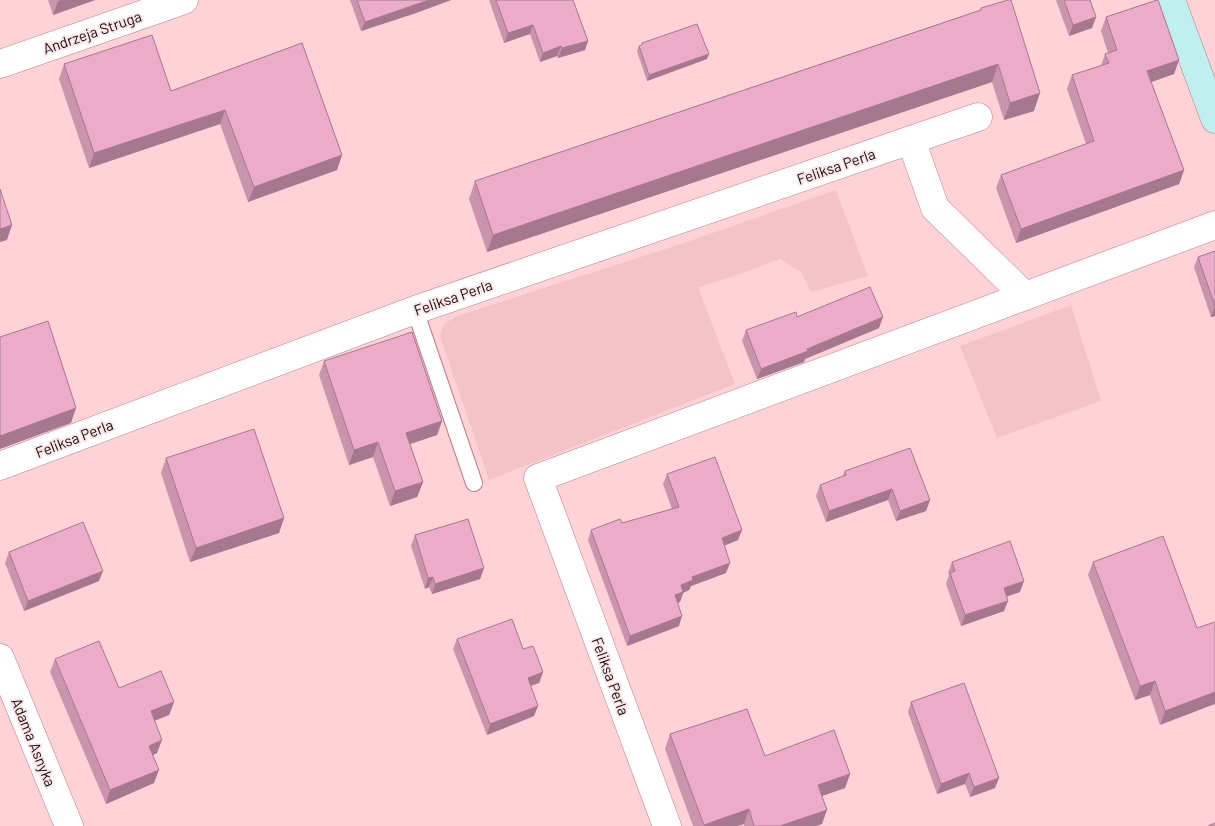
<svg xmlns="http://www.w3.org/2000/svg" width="1215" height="826" font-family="Barlow,sans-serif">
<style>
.built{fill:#f3c3c8}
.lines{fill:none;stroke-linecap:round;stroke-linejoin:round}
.lane-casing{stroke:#bd7c84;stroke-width:18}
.street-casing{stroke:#bd7c84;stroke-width:29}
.secondary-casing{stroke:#bd7c84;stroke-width:29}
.lane{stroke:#fff;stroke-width:16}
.street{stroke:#fff;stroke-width:28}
.secondary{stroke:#bef0ee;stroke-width:28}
.wall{fill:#cb94ad}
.shaded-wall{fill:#a5788d}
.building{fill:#ecacc9;stroke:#a5788d}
.labels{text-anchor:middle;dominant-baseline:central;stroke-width:4;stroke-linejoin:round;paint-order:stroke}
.street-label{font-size:15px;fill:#20080c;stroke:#f7e8ea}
</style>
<rect width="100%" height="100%" fill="#fed2d7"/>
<g class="built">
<path d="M 836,190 L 868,276 L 811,292 L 801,272 L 780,259 L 731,277 L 698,287 L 735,384 L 489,480 L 440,336 L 444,324 L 457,316 L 681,244 Z"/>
<path d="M 1071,305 L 1101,401 L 997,438 L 960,346 Z"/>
</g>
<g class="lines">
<g class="lane-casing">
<path id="lane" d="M 415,310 L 474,483"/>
</g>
<g class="street-casing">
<g id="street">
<path d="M 0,64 L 184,0"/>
<path d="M 911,140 L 935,208 L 1025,296"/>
<path d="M 0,466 L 415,310 L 978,117"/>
<path d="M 0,658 L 69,826"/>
<path d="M 667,826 L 538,478 L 1215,225"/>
</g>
</g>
<g class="secondary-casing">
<path id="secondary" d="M 1171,0 L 1215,119"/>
</g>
<use href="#lane" class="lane"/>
<use href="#street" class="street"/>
<use href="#secondary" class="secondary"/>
</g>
<g class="wall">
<path d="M 48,0 L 95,0 L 53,15 Z"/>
<path d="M 350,0 L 451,0 L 416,13 L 361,31 Z"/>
<path d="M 489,0 L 573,0 L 588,41 L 585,50 L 558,58 L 557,56 L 540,62 L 530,34 L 504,43 Z"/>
<path d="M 1056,0 L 1090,0 L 1096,17 L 1092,28 L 1069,36 Z"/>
<path d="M 981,8 L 1034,111 L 1004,120 L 992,82 L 487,252 L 469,199 L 475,181 L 980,10 Z"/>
<path d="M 1106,17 L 1179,60 L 1174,74 L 1151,82 L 1184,170 L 1179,184 L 1016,243 L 996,188 L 1001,175 L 1086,144 L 1067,89 L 1072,75 L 1101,66 L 1105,54 L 1108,53 L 1101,31 Z"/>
<path d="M 302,43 L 342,155 L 337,170 L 248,202 L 220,124 L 89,168 L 59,79 L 64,64 L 171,91 Z"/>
<path d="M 642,43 L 707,59 L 647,81 L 637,51 L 639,46 L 642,45 Z"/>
<path d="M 1215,251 L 1215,316 L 1211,317 L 1194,267 L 1198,257 Z"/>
<path d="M 797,317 L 879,328 L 805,359 L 804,362 L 757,379 L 742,341 L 746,330 Z"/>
<path d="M 324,361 L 442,421 L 437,435 L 410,444 L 423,482 L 417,497 L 390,506 L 373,457 L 349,465 L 319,375 Z"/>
<path d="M 166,458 L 284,518 L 279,533 L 190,562 L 161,473 Z"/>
<path d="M 845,471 L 930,500 L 926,511 L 896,521 L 888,500 L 826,522 L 816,496 L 820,485 L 842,477 Z"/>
<path d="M 667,474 L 738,540 L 724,546 L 726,573 L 691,586 L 689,590 L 683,593 L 680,602 L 678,603 L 679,626 L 627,646 L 588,540 L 591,530 L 622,523 L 672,509 L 663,484 Z"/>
<path d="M 415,535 L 484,568 L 480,579 L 432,594 L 429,587 L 425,589 L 411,546 Z"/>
<path d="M 9,552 L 99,581 L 24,611 L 5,563 Z"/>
<path d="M 952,562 L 1020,592 L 1007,596 L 1004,611 L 961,626 L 946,584 L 949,575 L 948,573 Z"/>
<path d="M 1093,562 L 1197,628 L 1160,725 L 1150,695 L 1135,700 L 1088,575 Z"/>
<path d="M 457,639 L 523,649 L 543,672 L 539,683 L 531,686 L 534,716 L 487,735 L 453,649 Z"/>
<path d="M 55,659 L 119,688 L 174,702 L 169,715 L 154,721 L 157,753 L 153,755 L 154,783 L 106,804 L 50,672 Z"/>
<path d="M 911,702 L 995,788 L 970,797 L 965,784 L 937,794 L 908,712 Z"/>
<path d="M 670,734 L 765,756 L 850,774 L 845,788 L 822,796 L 822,824 L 816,826 L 744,826 L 744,824 L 737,826 L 693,826 L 665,749 Z"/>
</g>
<g class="shaded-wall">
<path d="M 61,0 L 95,0 L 53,15 L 58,1 Z"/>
<path d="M 429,0 L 451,0 L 416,13 L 361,31 L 365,22 Z"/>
<path d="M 1096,17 L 1092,28 L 1069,36 L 1073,25 Z"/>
<path d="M 533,25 L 530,34 L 504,43 L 508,33 Z"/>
<path d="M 588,41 L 585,50 L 558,58 L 562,48 Z"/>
<path d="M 561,46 L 557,56 L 540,62 L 543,53 Z"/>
<path d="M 709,54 L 707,59 L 647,81 L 649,75 Z"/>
<path d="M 1179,60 L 1174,74 L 1143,85 L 1147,71 Z"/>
<path d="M 998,64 L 992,82 L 487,252 L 493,235 Z"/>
<path d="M 1040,93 L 1034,111 L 1004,120 L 1010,103 Z"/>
<path d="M 225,110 L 220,124 L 89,168 L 94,153 Z"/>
<path d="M 342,155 L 337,170 L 248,202 L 254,187 Z"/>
<path d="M 1184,170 L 1179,184 L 1016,243 L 1021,229 Z"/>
<path d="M 12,225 L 7,240 L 0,242 L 0,229 Z"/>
<path d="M 1215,306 L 1215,316 L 1211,317 Z"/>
<path d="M 883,317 L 879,328 L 805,359 L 804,362 L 757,379 L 761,369 Z"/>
<path d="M 76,408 L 71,423 L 0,449 L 0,436 Z"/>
<path d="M 442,421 L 437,435 L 401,447 L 406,433 Z"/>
<path d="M 378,442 L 373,457 L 349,465 L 354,450 Z"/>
<path d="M 423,482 L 417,497 L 390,506 L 395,491 Z"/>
<path d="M 892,489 L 888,500 L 826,522 L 829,511 Z"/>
<path d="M 930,500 L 926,511 L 896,521 L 900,511 Z"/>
<path d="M 284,518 L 279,533 L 190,562 L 196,548 Z"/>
<path d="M 742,530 L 738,540 L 718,548 L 722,538 Z"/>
<path d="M 730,563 L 726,573 L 691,586 L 689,590 L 683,593 L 680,602 L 671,605 L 675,595 L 681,585 L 692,577 Z"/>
<path d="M 484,568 L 480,579 L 432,594 L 435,584 Z"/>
<path d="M 103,571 L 99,581 L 24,611 L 28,601 Z"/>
<path d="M 433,577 L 429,587 L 425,589 L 428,578 Z"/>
<path d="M 1024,581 L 1020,592 L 1000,599 L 1004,588 Z"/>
<path d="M 1008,601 L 1004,611 L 961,626 L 965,615 Z"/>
<path d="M 682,616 L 679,626 L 627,646 L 630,636 Z"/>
<path d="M 543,672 L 539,683 L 524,688 L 528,678 Z"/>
<path d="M 1155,681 L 1150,695 L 1135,700 L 1140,686 Z"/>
<path d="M 1215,692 L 1215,704 L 1160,725 L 1165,711 Z"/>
<path d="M 174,702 L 169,715 L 146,724 L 151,711 Z"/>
<path d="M 538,706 L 534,716 L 487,735 L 490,724 Z"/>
<path d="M 162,740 L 157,753 L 144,759 L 149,746 Z"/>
<path d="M 159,770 L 154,783 L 106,804 L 110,790 Z"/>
<path d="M 969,773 L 965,784 L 937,794 L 941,784 Z"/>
<path d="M 850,774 L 845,788 L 813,799 L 818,785 Z"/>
<path d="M 999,778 L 995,788 L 970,797 L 974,787 Z"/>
<path d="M 749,809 L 744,824 L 737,826 L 703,826 Z"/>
<path d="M 827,810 L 822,824 L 816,826 L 780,826 Z"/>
</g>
<g class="building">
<path d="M 357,0 L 429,0 L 365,22 Z"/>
<path d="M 496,0 L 573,0 L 588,41 L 562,48 L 561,46 L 543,53 L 533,25 L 508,33 Z"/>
<path d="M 1008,0 L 1011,0 L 1040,93 L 1010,103 L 998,64 L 493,235 L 475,181 L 981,10 L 981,8 Z"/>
<path d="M 1064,0 L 1090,0 L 1096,17 L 1073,25 Z"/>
<path d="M 1157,0 L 1158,0 L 1179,60 L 1147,71 L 1184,170 L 1021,229 L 1001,175 L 1094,141 L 1072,75 L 1109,63 L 1105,54 L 1117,50 L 1106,17 Z"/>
<path d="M 697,24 L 709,54 L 649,75 L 639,46 L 643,44 L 642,43 Z"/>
<path d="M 152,35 L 171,91 L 302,43 L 342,155 L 254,187 L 225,110 L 94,153 L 64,64 Z"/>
<path d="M 0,189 L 12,225 L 0,229 Z"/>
<path d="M 1215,251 L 1215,306 L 1198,257 Z"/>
<path d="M 870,287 L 883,317 L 807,349 L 808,351 L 761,369 L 746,330 L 796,312 L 797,317 Z"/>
<path d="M 48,321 L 76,408 L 0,436 L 0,337 Z"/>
<path d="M 412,332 L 442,421 L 406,433 L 423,482 L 395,491 L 378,442 L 354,450 L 324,361 Z"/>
<path d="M 254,429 L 284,518 L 196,548 L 166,458 Z"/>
<path d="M 910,448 L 930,500 L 900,511 L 892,489 L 829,511 L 820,485 L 846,475 L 845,471 Z"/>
<path d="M 715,457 L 742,530 L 722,538 L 730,563 L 692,577 L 693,580 L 681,585 L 683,592 L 675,595 L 682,616 L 630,636 L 591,530 L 620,519 L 622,523 L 679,507 L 667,474 Z"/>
<path d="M 468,519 L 484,568 L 435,584 L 433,577 L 428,578 L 415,535 Z"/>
<path d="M 83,522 L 103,571 L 28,601 L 9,552 Z"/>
<path d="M 1163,536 L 1197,628 L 1215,622 L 1215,692 L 1165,711 L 1155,681 L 1140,686 L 1093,562 Z"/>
<path d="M 1010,541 L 1024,581 L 1004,588 L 1008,601 L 965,615 L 950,573 L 955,571 L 952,562 Z"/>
<path d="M 512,619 L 523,649 L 533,646 L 543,672 L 528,678 L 538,706 L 490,724 L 457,639 Z"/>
<path d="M 99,641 L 119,688 L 161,671 L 174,702 L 151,711 L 162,740 L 149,746 L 159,770 L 110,790 L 55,659 Z"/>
<path d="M 964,683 L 999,778 L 974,787 L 969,773 L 941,784 L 911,702 Z"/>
<path d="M 747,709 L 765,756 L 834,730 L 850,774 L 818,785 L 827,810 L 780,826 L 754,826 L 749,809 L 704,825 L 670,734 Z"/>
<path d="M 1215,823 L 1215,826 L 1208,826 Z"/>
</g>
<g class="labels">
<g class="street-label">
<text transform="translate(92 32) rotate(-19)">Andrzeja Struga</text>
<text transform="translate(836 166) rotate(-19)">Feliksa Perla</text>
<text transform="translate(453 297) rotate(-19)">Feliksa Perla</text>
<text transform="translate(74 438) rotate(-21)">Feliksa Perla</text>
<text transform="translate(611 676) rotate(70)">Feliksa Perla</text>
<text transform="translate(34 742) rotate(68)">Adama Asnyka</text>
</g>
</g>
</svg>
